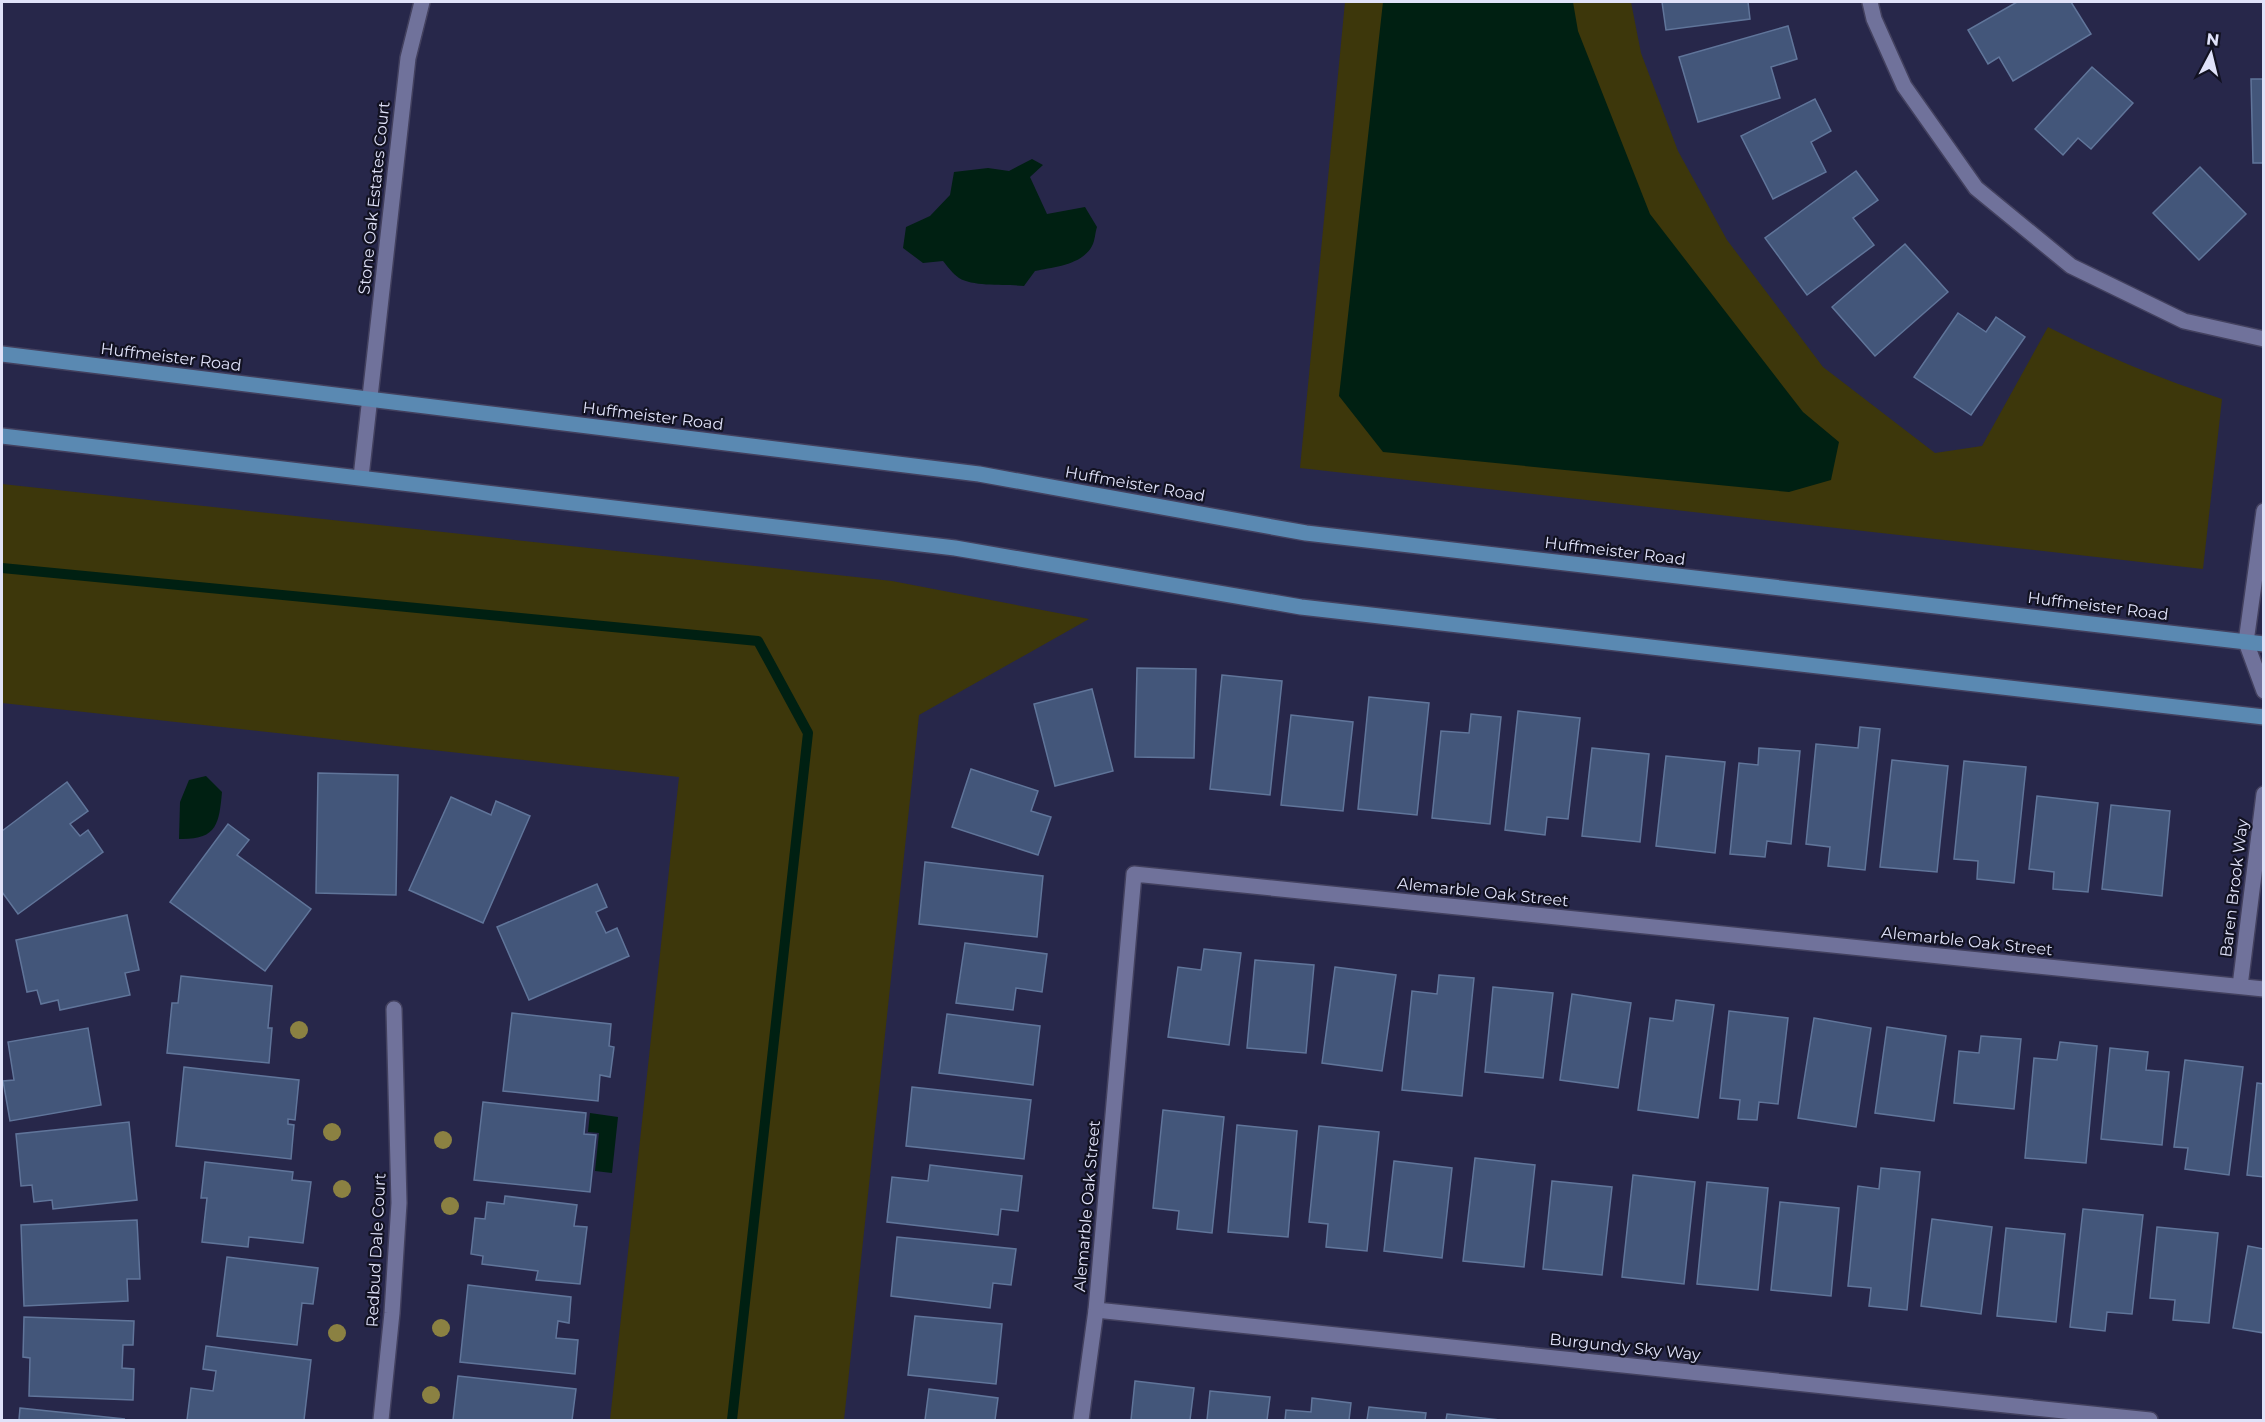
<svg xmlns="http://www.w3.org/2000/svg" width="2265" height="1422" font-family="Montserrat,sans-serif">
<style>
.green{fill:#3d370b}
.water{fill:#002012}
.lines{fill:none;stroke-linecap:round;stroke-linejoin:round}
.stream{stroke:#002012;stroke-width:10}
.building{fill:#43567a;stroke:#60759a;stroke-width:1.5}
.minor-casing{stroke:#43415f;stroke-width:18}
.secondary-casing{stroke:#43415f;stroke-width:18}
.minor{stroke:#70729b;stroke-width:15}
.secondary{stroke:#5a89b2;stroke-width:15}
.tree{fill:#8b8142}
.labels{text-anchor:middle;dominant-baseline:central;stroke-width:4.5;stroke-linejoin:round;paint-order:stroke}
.street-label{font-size:16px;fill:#e0e2f9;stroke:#121222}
</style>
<rect width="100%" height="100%" fill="#27274a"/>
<g class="green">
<path d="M 1345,2 L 1631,2 L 1641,53 L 1678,151 L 1727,240 L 1823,367 L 1935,453 L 1982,446 L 2048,327 C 2104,356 2161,379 2222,399 L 2203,569 L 1300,468 Z"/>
<path d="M 2,484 L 892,581 L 1089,619 L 919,715 L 844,1420 L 610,1420 L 679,777 L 2,703 Z"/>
</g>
<g class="water">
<path d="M 1383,2 L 1573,2 L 1578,31 L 1650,214 L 1803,412 L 1839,442 L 1831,480 L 1789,492 L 1383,452 L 1339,396 Z"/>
<path d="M 1032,159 L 1043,165 L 1030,177 L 1047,214 L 1085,207 L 1097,227 C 1095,233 1095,241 1092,246 C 1082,265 1054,267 1035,271 L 1024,286 C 1006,284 973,287 959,278 C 953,274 948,267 943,261 L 923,263 L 903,248 L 906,227 L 930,216 L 950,195 L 954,172 L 988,168 L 1009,171 Z"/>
<path d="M 206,776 L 222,792 C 219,824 217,840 179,839 L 180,802 L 189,780 Z"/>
<path d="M 590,1113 L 618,1117 L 612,1173 L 595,1171 L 599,1133 L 588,1132 Z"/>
</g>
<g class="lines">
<path class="stream" d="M 2,568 L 758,641 L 808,733 L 732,1420"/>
</g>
<g class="building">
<path d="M 1662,2 L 1748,2 L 1750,19 L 1666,30 Z"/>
<path d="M 2017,2 L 2071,2 L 2091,34 L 2013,81 L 1999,57 L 1988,64 L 1968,30 Z"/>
<path d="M 1788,26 L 1797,59 L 1771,67 L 1780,98 L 1698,122 L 1679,57 Z"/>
<path d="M 2092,67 L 2133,103 L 2091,149 L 2078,138 L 2063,155 L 2035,129 Z"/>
<path d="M 2251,79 L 2264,79 L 2264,163 L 2253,163 Z"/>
<path d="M 1815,99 L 1831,131 L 1811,142 L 1826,172 L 1773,199 L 1741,136 Z"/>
<path d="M 2200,167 L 2246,214 L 2199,260 L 2153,213 Z"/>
<path d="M 1856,171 L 1878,200 L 1853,218 L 1874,245 L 1807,295 L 1765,238 Z"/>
<path d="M 1905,244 L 1948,292 L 1875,356 L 1832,307 Z"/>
<path d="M 1958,313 L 1986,332 L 1996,317 L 2025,337 L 1971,415 L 1914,377 Z"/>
<path d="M 1137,668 L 1196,669 L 1194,758 L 1135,757 Z"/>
<path d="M 1222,675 L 1282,681 L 1270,795 L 1210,789 Z"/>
<path d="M 1092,689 L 1113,771 L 1055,786 L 1034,704 Z"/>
<path d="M 1369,697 L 1429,703 L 1417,815 L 1358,809 Z"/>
<path d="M 1518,711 L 1580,718 L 1568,819 L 1547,817 L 1545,835 L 1505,830 Z"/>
<path d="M 1471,714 L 1501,717 L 1490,824 L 1432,818 L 1441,731 L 1469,733 Z"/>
<path d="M 1291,715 L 1353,722 L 1343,811 L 1281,805 Z"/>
<path d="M 1860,727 L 1880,729 L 1865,870 L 1828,866 L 1830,847 L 1806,844 L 1816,744 L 1858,748 Z"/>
<path d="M 1592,748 L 1649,754 L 1640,842 L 1582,836 Z"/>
<path d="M 1759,748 L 1800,751 L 1791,844 L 1767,841 L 1765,857 L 1730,854 L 1739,763 L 1758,765 Z"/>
<path d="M 1666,756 L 1725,762 L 1715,853 L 1656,846 Z"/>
<path d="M 1892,760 L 1948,766 L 1937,872 L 1880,867 Z"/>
<path d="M 1964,761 L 2026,767 L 2014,883 L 1977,879 L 1978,861 L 1954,859 Z"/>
<path d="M 971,769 L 1038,791 L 1031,811 L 1051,817 L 1038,855 L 952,827 Z"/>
<path d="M 318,773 L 398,775 L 396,895 L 316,893 Z"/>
<path d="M 67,782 L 88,811 L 70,824 L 80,836 L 88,830 L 103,852 L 18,914 L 2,892 L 2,831 Z"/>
<path d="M 2037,796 L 2098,803 L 2088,892 L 2053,889 L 2054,872 L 2029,869 Z"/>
<path d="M 451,797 L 491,815 L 496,801 L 530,816 L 483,923 L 409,890 Z"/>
<path d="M 2111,805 L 2170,811 L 2162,896 L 2102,889 Z"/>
<path d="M 228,824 L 249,840 L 237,855 L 311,909 L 265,971 L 170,902 Z"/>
<path d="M 925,862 L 1043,876 L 1037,937 L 919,924 Z"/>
<path d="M 597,884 L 607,907 L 596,912 L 606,933 L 617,928 L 629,956 L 529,1000 L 497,927 Z"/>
<path d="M 127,915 L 139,970 L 125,973 L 130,995 L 60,1010 L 58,1000 L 41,1004 L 37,990 L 27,992 L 16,940 Z"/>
<path d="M 965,943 L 1047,954 L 1042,992 L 1016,988 L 1013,1010 L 956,1003 Z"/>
<path d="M 1204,949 L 1241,953 L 1229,1045 L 1168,1037 L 1178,967 L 1201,970 Z"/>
<path d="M 1255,960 L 1314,965 L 1306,1053 L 1247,1048 Z"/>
<path d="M 1335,967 L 1396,975 L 1382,1071 L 1322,1063 Z"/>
<path d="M 1439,975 L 1474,978 L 1462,1096 L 1402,1090 L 1412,991 L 1437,994 Z"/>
<path d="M 181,976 L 272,986 L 268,1028 L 272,1028 L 269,1063 L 167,1053 L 172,1003 L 178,1003 Z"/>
<path d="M 1493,987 L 1553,993 L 1543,1078 L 1485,1072 Z"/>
<path d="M 1572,994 L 1631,1003 L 1618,1088 L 1560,1080 Z"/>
<path d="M 1676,1000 L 1714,1005 L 1698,1118 L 1638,1110 L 1650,1018 L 1673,1021 Z"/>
<path d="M 1729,1011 L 1788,1018 L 1778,1104 L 1759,1102 L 1757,1120 L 1738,1119 L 1740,1100 L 1720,1098 Z"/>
<path d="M 512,1013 L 611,1024 L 609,1046 L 614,1047 L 610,1077 L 600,1075 L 598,1101 L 503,1091 Z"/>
<path d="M 947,1014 L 1040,1026 L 1033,1085 L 939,1073 Z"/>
<path d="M 1814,1018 L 1871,1028 L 1856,1127 L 1798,1118 Z"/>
<path d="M 1887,1027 L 1946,1036 L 1934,1121 L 1875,1113 Z"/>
<path d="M 88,1028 L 101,1105 L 10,1121 L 3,1081 L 14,1080 L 8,1042 Z"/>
<path d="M 1981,1036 L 2021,1039 L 2014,1109 L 1954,1103 L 1959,1051 L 1979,1053 Z"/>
<path d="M 2060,1042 L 2097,1046 L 2086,1163 L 2025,1158 L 2034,1058 L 2057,1060 Z"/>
<path d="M 2110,1048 L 2148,1052 L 2146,1070 L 2169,1072 L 2162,1145 L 2101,1139 Z"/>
<path d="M 2185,1060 L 2243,1067 L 2229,1175 L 2185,1169 L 2188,1148 L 2174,1147 Z"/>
<path d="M 184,1067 L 299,1080 L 295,1120 L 288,1119 L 288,1124 L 294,1125 L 291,1159 L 176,1146 Z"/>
<path d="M 2257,1083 L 2264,1084 L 2264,1177 L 2247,1175 Z"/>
<path d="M 912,1087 L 1031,1100 L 1024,1159 L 906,1146 Z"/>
<path d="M 483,1102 L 586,1113 L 584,1134 L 596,1135 L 590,1192 L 474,1180 Z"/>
<path d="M 1163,1110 L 1224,1117 L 1212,1233 L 1177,1229 L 1179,1211 L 1153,1208 Z"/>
<path d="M 129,1122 L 137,1200 L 53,1209 L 52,1200 L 34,1202 L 32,1185 L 21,1186 L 16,1134 Z"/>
<path d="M 1237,1125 L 1297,1131 L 1288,1237 L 1228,1232 Z"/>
<path d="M 1319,1126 L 1379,1132 L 1367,1251 L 1326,1247 L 1328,1224 L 1309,1222 Z"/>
<path d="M 1475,1158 L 1535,1165 L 1524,1267 L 1463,1261 Z"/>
<path d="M 1394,1161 L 1452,1168 L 1442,1258 L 1384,1251 Z"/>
<path d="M 205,1162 L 293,1172 L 292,1180 L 311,1182 L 303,1243 L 249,1237 L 248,1247 L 202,1242 L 207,1198 L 201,1198 Z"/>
<path d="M 930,1165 L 1022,1176 L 1018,1211 L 1001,1209 L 998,1235 L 887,1222 L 892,1177 L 928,1181 Z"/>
<path d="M 1881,1168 L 1920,1172 L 1907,1310 L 1869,1306 L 1871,1288 L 1848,1286 L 1858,1186 L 1879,1189 Z"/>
<path d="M 1633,1175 L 1695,1182 L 1684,1284 L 1622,1277 Z"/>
<path d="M 1552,1181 L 1612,1187 L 1602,1275 L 1543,1269 Z"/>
<path d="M 1707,1182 L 1768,1188 L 1758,1290 L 1697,1284 Z"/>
<path d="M 505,1196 L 577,1205 L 574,1226 L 587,1227 L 580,1284 L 536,1280 L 538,1271 L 482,1264 L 483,1256 L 471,1254 L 475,1218 L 485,1219 L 487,1202 L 504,1204 Z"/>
<path d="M 1780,1202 L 1839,1208 L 1831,1296 L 1771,1290 Z"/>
<path d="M 2083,1209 L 2143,1215 L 2132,1314 L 2107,1312 L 2105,1331 L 2070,1327 Z"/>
<path d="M 1932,1219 L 1992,1227 L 1981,1314 L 1921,1306 Z"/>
<path d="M 137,1220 L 140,1279 L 127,1279 L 128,1301 L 24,1306 L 21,1225 Z"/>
<path d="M 2157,1227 L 2218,1233 L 2209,1323 L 2173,1320 L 2175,1300 L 2150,1298 Z"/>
<path d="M 2006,1228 L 2065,1234 L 2056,1322 L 1997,1316 Z"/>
<path d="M 897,1237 L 1016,1249 L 1011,1285 L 993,1283 L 990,1308 L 891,1296 Z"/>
<path d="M 2248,1246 L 2264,1249 L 2264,1333 L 2233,1328 Z"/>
<path d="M 227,1257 L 318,1268 L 313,1304 L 302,1303 L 297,1345 L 217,1336 Z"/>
<path d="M 468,1285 L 571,1297 L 569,1323 L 558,1321 L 556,1338 L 578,1340 L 575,1374 L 460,1362 Z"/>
<path d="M 915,1316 L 1002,1324 L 996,1384 L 908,1375 Z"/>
<path d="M 24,1317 L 134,1321 L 133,1345 L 123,1345 L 122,1368 L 134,1369 L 133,1400 L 29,1396 L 30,1358 L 23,1357 Z"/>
<path d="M 206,1346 L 311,1360 L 304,1420 L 187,1420 L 191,1388 L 213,1391 L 216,1371 L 203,1369 Z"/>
<path d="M 458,1376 L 576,1389 L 572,1420 L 453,1420 Z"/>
<path d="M 1135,1381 L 1194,1388 L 1190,1420 L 1131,1420 Z"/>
<path d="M 929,1389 L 998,1398 L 995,1420 L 925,1420 Z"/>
<path d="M 1210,1391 L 1270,1397 L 1267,1420 L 1207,1420 Z"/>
<path d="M 1312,1398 L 1351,1403 L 1349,1420 L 1285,1420 L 1286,1410 L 1311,1412 Z"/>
<path d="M 1369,1407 L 1426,1413 L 1425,1420 L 1367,1420 Z"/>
<path d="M 20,1408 L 125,1419 L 19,1420 Z"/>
<path d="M 1447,1414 L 1500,1420 L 1446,1420 Z"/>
</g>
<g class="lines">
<g class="minor-casing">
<g id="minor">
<path d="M 1870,2 L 1874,19 L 1904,86 L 1976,188 L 2071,266 L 2184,321 L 2264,339"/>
<path d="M 361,477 L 408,58 L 422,2"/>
<path d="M 2264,511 L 2246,642 L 2264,691"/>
<path d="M 2240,986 L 2264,794"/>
<path d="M 1096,1310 L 2150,1420"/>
<path d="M 381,1420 L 392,1313 L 399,1203 L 394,1009"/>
<path d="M 1081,1420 L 1096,1310 L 1134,874 L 2264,989"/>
</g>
</g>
<g class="secondary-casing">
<g id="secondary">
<path d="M 2,354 L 979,474 L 1306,533 L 2264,644"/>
<path d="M 2,436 L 955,548 L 1301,607 L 2264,717"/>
</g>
</g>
<use href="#minor" class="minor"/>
<use href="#secondary" class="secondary"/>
</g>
<g class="tree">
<circle cx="299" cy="1030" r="9"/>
<circle cx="332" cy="1132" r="9"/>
<circle cx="443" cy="1140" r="9"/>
<circle cx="342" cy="1189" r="9"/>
<circle cx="450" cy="1206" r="9"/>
<circle cx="441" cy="1328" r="9"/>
<circle cx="337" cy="1333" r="9"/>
<circle cx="431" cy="1395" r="9"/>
</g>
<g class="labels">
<g class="street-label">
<text transform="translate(374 198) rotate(-84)">Stone Oak Estates Court</text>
<text transform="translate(171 357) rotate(7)">Huffmeister Road</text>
<text transform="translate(653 416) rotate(7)">Huffmeister Road</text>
<text transform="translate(1135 484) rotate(10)">Huffmeister Road</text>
<text transform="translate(1615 551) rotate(7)">Huffmeister Road</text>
<text transform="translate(2098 606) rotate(7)">Huffmeister Road</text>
<text transform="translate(2234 888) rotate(-83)">Baren Brook Way</text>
<text transform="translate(1483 892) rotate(6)">Alemarble Oak Street</text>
<text transform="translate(1967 941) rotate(6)">Alemarble Oak Street</text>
<text transform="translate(1087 1206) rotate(-85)">Alemarble Oak Street</text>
<text transform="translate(376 1250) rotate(-87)">Redbud Dale Court</text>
<text transform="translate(1625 1347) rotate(6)">Burgundy Sky Way</text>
</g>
</g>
<rect width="2265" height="1422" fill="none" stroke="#e0e2f9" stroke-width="6"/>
<g transform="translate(2211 54) rotate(7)" stroke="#121222" stroke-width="4.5" paint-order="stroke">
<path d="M0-4.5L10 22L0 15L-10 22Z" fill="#e0e2f9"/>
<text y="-9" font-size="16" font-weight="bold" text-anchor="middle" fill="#e0e2f9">N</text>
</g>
</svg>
